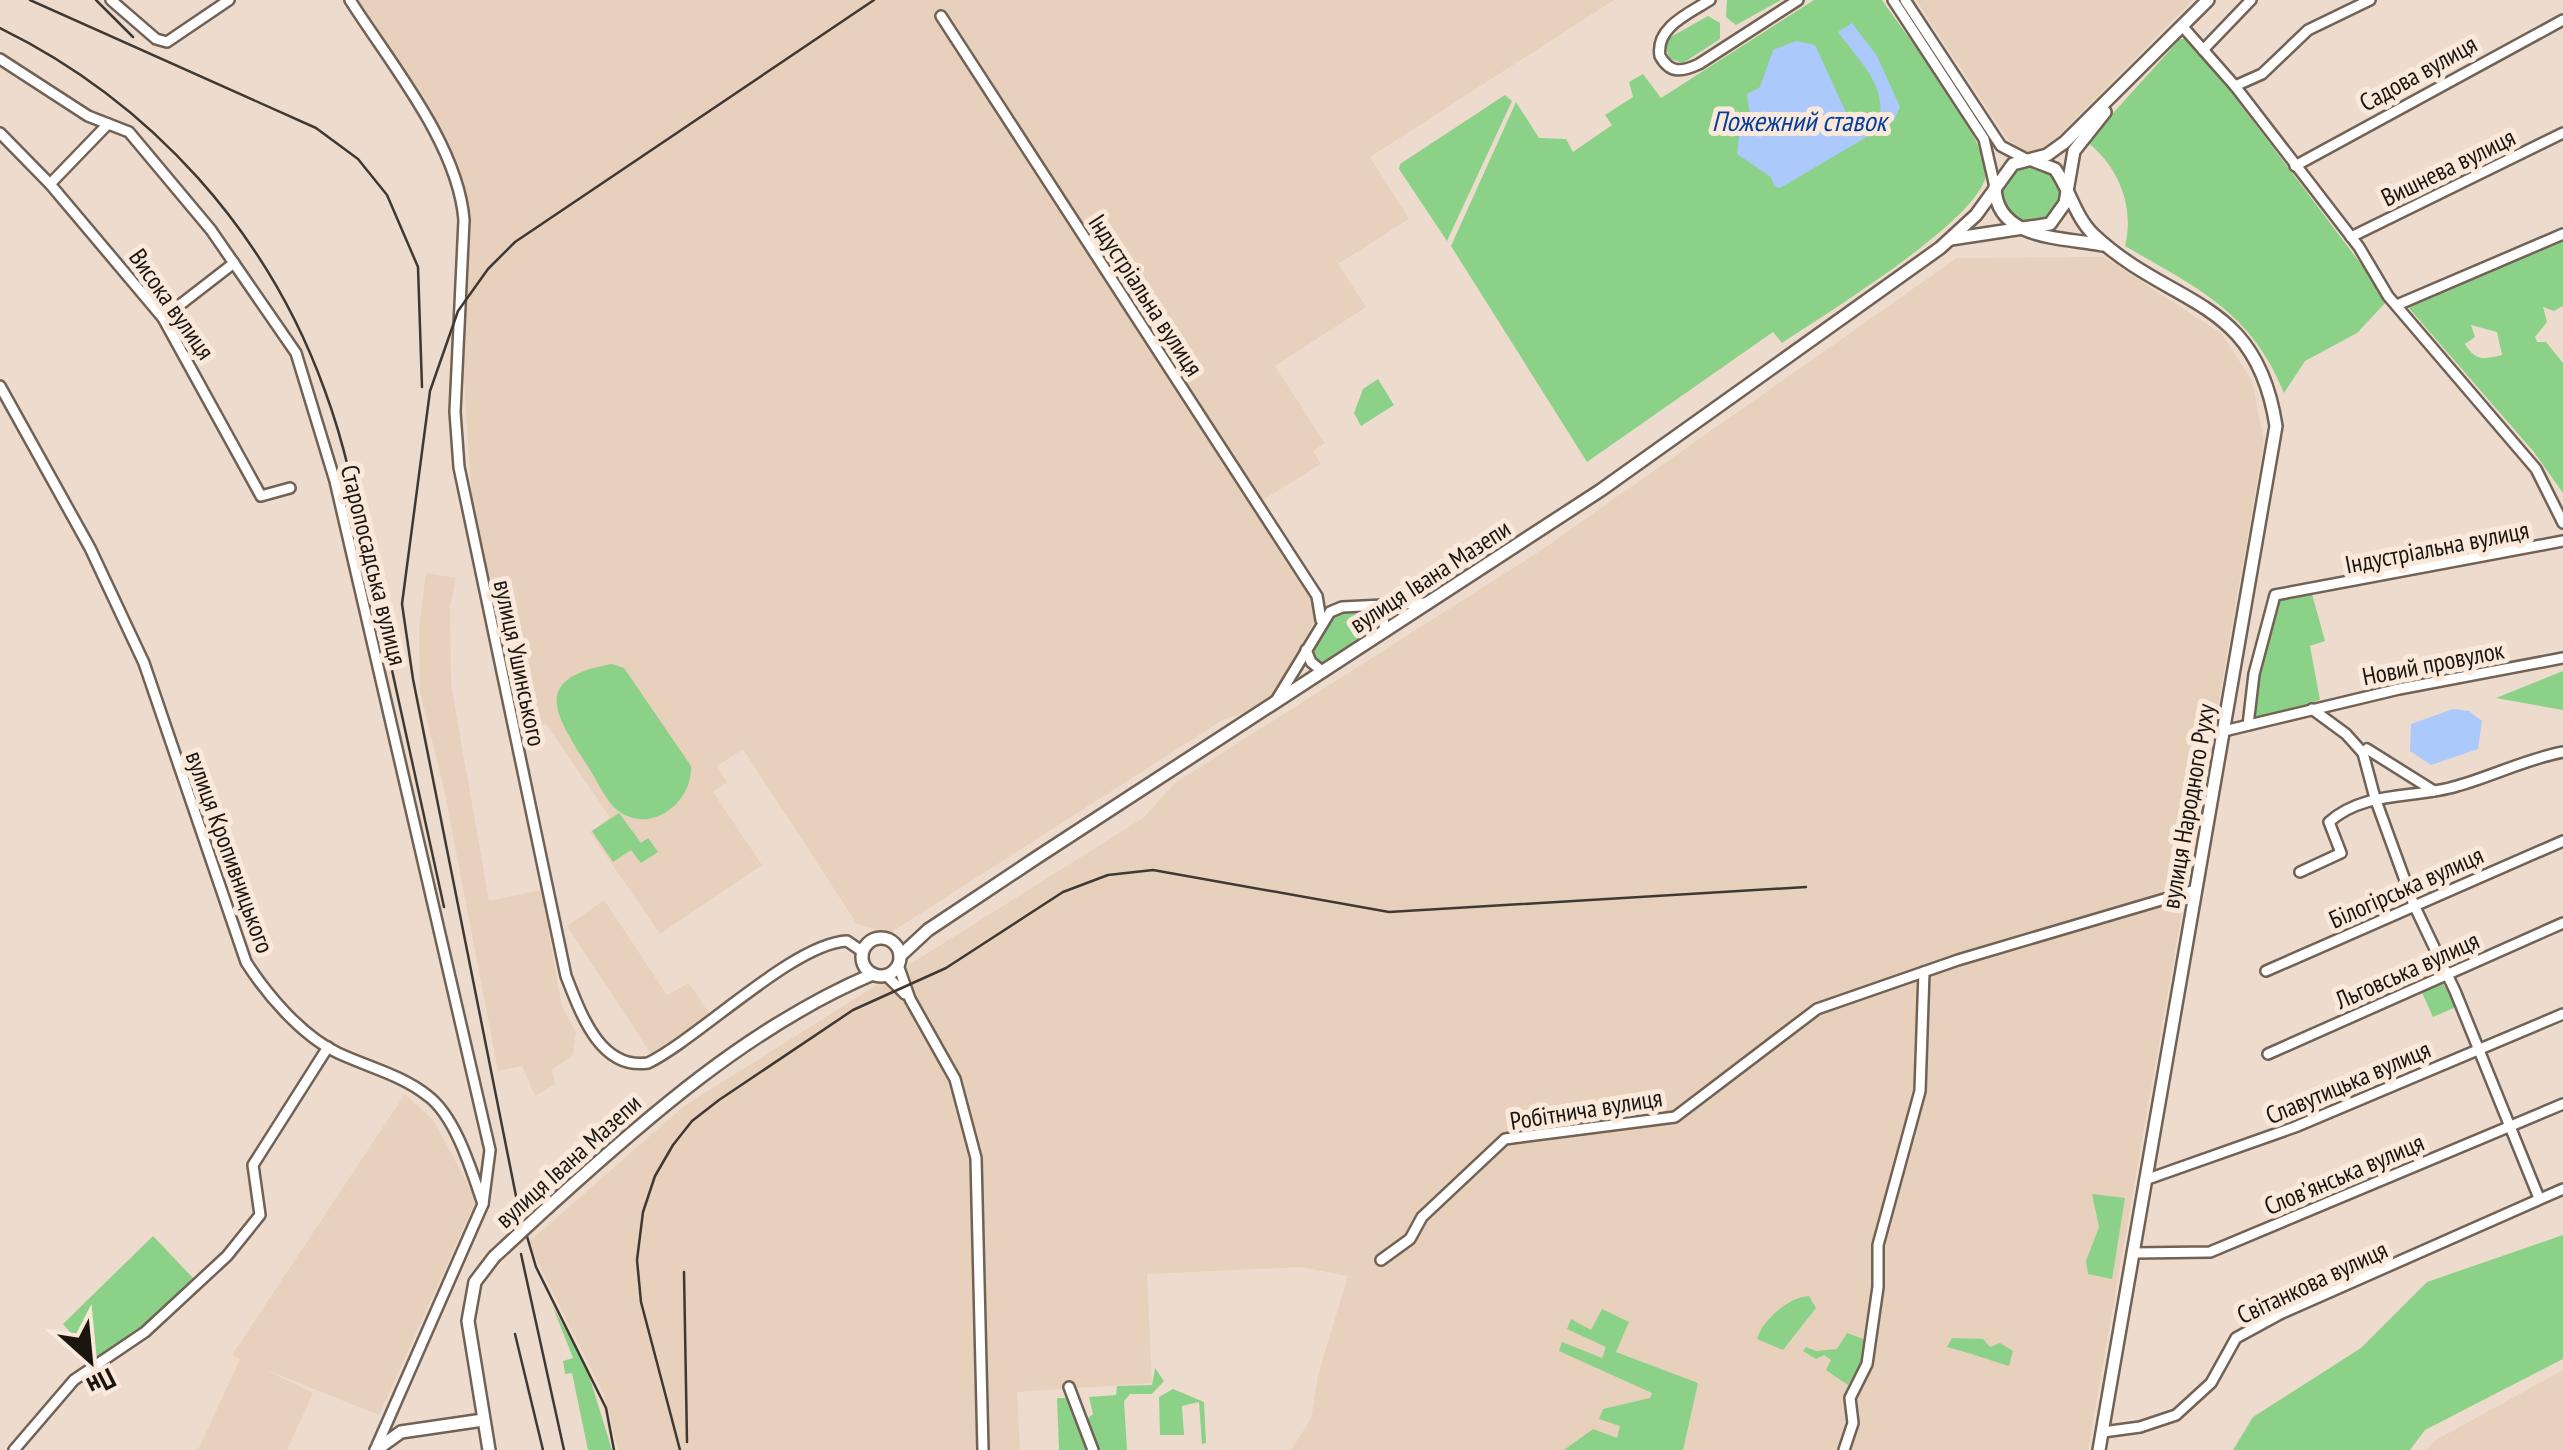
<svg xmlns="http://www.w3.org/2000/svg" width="2563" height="1450" font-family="'PT Sans Narrow',sans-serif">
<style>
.built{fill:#e7d0bc}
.green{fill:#8cd188;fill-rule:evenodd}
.water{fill:#abc9fb}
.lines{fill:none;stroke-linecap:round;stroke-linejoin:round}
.minor-casing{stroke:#716255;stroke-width:14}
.major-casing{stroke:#716255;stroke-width:16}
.minor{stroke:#fff;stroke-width:9}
.major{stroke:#fff;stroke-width:11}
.rail{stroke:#403832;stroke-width:2.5}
.major-bridge-casing{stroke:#716255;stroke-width:16;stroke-linecap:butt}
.major-bridge{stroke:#fff;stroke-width:11}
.labels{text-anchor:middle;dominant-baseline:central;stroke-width:10;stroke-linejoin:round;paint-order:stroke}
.street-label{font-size:25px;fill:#1b1510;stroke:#fae9da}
.water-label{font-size:28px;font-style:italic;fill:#053f9b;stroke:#fae9da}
</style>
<rect width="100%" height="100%" fill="#eddccd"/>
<g class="built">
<path d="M 350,0 L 1614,0 L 1370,157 L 1409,219 L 1338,264 L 1366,307 L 1275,366 L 1325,443 L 1313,451 L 1321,464 L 1258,503 L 1317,596 L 1319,613 L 1276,693 L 1244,713 L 1224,719 L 890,933 L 857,924 L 743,749 L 717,766 L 727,782 L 713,792 L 762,865 L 660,934 L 590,832 L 610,817 L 546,724 L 529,728 L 512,696 L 472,502 L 463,366 L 464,220 L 454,169 Z"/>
<path d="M 1916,0 L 2193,0 L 2045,149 L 2028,154 L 2008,140 Z"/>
<path d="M 2104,257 L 2222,334 L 2252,381 L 2264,442 L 2088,1450 L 1291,1450 L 1311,1419 L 1318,1375 L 1348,1276 L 1301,1267 L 1147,1274 L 1152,1383 L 1017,1392 L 1020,1450 L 618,1450 L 603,1392 L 528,1243 L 684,1106 L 1143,818 L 1175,783 L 1537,553 L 1957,258 Z"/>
<path d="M 426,573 L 456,578 L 450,607 L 451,684 L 489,901 L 541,890 L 562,1007 L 576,1032 L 573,1055 L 552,1070 L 555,1084 L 535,1096 L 522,1066 L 498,1071 L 444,789 L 420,692 L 419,629 Z"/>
<path d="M 604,900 L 667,995 L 689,983 L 712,1018 L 655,1060 L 567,926 Z"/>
<path d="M 405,1094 L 434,1121 L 476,1200 L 379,1415 L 264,1369 L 313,1393 L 287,1450 L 198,1450 L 240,1359 L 232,1355 Z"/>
<path d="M 2563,1370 L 2563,1450 L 2426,1450 L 2434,1441 Z"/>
</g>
<g class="green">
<path d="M 1727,0 L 1781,0 L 1736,25 L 1726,17 Z"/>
<path d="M 1814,0 L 1882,0 C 1910,41 1977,123 1986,169 C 1994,212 1820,317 1782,343 L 1773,332 L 1587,462 L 1451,246 L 1516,102 L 1539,138 L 1566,139 L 1573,152 L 1612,125 L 1605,115 L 1633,97 L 1629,82 L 1643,74 L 1661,98 Z"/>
<path d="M 1708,16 L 1720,23 L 1720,39 L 1683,63 L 1670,59 L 1665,46 L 1669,38 Z"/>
<path d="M 2180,39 L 2190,39 L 2204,56 L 2388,300 L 2357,333 L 2305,361 L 2284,393 C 2251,311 2197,288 2125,246 C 2135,206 2118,166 2087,142 Z"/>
<path d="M 1505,95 L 1512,101 L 1447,241 L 1399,169 L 1400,164 Z"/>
<circle cx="2031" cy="195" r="30"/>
<path d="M 2563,237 L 2563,306 L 2554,311 L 2543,307 L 2547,322 L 2535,337 L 2537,342 L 2546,342 L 2563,363 L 2563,493 L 2533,451 L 2408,307 ZM 2471,325 L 2497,332 L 2502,355 C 2484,359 2476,362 2465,344 L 2475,337 Z"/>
<path d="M 1378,379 L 1394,405 L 1361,426 L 1354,413 L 1363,389 Z"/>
<path d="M 2312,594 L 2325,641 L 2310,646 L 2320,700 L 2251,720 L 2259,665 L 2277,598 Z"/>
<path d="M 1366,608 L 1380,615 L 1381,627 L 1322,665 L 1311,651 L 1332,614 Z"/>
<path d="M 612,664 L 624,668 L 691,766 C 693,802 651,836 617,810 C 605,800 596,778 587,765 C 554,713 531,678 612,664 Z"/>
<path d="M 2563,671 L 2563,710 L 2496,698 Z"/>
<path d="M 619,813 L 641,843 L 648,838 L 658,852 L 641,863 L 631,850 L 613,862 L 592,831 Z"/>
<path d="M 2441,980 L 2456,1007 L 2433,1017 L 2420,988 Z"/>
<path d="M 2092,1194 L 2125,1198 L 2112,1279 L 2088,1274 L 2086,1261 L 2099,1227 Z"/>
<path d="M 2563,1235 L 2563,1359 L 2425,1430 L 2410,1450 L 2233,1450 L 2253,1417 L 2361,1348 L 2427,1282 Z"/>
<path d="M 153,1236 L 193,1278 L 101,1367 L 63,1324 Z"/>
<path d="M 1809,1296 L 1816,1308 L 1783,1350 L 1757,1339 C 1762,1320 1789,1297 1809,1296 Z"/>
<path d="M 552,1305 L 587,1369 L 612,1450 L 588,1450 L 572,1373 L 565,1374 L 563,1361 L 573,1358 Z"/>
<path d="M 1602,1309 L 1629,1322 L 1616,1352 L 1698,1383 L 1683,1450 L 1564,1450 L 1593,1429 L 1617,1438 L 1620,1426 L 1599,1419 L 1603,1409 L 1650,1398 L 1652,1393 L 1559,1351 L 1562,1342 L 1602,1358 L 1606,1347 L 1567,1329 L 1571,1319 L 1591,1330 Z"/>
<path d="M 1847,1333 L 1866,1340 L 1860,1365 L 1848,1385 L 1826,1370 L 1831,1360 L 1824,1355 L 1816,1359 L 1803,1351 L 1806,1347 L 1816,1351 L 1837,1349 Z"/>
<path d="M 1952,1338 L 1983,1339 L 1990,1347 L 2000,1343 L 2013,1351 L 2009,1366 C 1987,1359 1970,1353 1947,1347 Z"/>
<path d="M 1155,1368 L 1164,1381 L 1152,1394 L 1130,1394 L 1124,1401 L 1127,1450 L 1097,1450 L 1085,1421 L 1093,1414 L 1089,1397 L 1116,1395 L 1117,1386 L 1152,1385 Z"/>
<path d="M 1173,1389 L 1204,1402 L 1206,1443 L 1202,1444 L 1199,1402 L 1182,1406 L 1184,1435 L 1160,1435 L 1159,1397 Z"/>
<path d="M 1057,1398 L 1068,1398 L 1087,1450 L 1059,1450 Z"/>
</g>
<g class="water">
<path d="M 1852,23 L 1877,56 L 1900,107 L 1894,121 L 1780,188 L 1774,186 L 1771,177 L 1737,154 L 1739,136 L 1751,122 L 1747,94 L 1760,87 L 1773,50 L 1796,41 L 1815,45 L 1855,132 L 1879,122 C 1888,86 1857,58 1838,32 Z"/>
<path d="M 2453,709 L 2469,711 L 2482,721 L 2478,749 L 2431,765 L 2410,751 L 2411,724 Z"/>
</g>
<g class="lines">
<g class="minor-casing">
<g id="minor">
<path d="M 111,0 L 156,39 L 167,42 L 229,0"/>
<path d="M 350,0 C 390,63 458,144 464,220 L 455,412 L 459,467 L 566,976 C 581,1014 600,1070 648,1063 C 699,1038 794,943 847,941 L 863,952"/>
<path d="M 1710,0 C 1690,13 1655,27 1660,56 C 1670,74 1682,72 1699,64 L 1798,0"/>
<path d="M 1893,0 L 1984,139 L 1995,187"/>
<path d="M 1905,0 L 2001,146 L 2028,160"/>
<path d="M 941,16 L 1317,596 L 1321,620"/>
<path d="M 2183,27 L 2235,86 L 2359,247 L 2388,296 L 2536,469 L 2563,523"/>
<path d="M 2203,50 L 2251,0"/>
<path d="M 0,59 L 88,116 L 129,132 L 211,230 L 296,353 L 335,481 L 490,1150 L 483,1204"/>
<path d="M 2235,86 L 2262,74 L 2308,30 L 2370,0"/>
<path d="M 0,133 L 50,184 L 163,318 L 261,496 L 290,488"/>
<path d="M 2295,166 L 2563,20"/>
<path d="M 50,184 L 108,124"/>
<path d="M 2351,237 L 2563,133"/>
<path d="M 2397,305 L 2563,234"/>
<path d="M 163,318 L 234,263"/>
<path d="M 0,386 L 90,548 L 144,663 L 246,962 C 267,995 302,1036 338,1053 C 368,1067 402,1075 428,1096 C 456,1117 472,1172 483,1204 L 375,1450"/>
<path d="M 1371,606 L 1382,613 L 1385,631"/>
<path d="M 1306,650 L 1311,662 L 1323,672"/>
<path d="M 1277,699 L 1330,612 L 1342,607 L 1426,603"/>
<path d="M 2312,709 L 2346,734 L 2363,753 L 2375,798 L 2414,905 L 2455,991 L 2539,1198"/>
<path d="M 2248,725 L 2254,674 L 2275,595 L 2563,541"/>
<path d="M 2224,731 L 2399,689 L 2563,658"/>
<path d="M 2363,753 L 2367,749 L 2434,791"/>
<path d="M 2300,872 L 2341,853 L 2329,822 C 2365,790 2415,799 2457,786 C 2493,776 2526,759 2563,752"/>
<path d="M 898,965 L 910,999 L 955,1079 L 976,1158 L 983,1450"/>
<path d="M 2266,971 L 2563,841"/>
<path d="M 886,975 L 905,994"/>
<path d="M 2268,1054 L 2563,923"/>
<path d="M 2145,1180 L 2295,1127 L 2563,1014"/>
<path d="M 2135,1253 L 2210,1252 L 2563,1104"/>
<path d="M 1381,1260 L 1410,1239 L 1422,1217 L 1505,1139 L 1675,1117 L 1817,1009 L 1958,960 L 2195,890"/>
<path d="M 1069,1387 L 1093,1450"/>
<path d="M 2103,1432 L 2140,1427 L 2176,1415 L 2211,1383 L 2236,1338 L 2280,1314 L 2563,1189"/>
<path d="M 14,1450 L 74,1380 L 145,1332 L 227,1256 L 260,1215 L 253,1165 L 328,1047"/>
<path d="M 1844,1450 L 1853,1423 L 1850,1398 L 1867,1364 L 1878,1287 L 1878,1245 L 1920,1091 L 1924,972"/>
</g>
</g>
<g class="major-casing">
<g id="major">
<path d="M 2032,160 L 2055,169 C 2070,190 2075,217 2094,235 C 2172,308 2256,296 2276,426 L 2099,1450"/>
<path d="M 1995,187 C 1996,240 2062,237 2102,245"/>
<path d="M 1951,239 L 2050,224 L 2065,203 L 2074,151 L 2105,112"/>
<circle cx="881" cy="957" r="19"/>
<path d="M 900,956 L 928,930 L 1036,858 L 1601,490 L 1940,248 L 1976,215 L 2013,164 L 2047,155 L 2065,142 L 2208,0"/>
<path d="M 547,1208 C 645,1119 750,1026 873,974"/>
<path d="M 376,1450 L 401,1432 L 483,1420"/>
<path d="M 489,1450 L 468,1321 L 475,1282 L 494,1257"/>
</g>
</g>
<use href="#minor" class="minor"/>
<use href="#major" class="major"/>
<g class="rail">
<path d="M 30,0 L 316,128 L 358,159 L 387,195 L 418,267 L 422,387"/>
<path d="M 96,0 L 133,37"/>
<path d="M 0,28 C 151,102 268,232 325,391 C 351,461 363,538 379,611 C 401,710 422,808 444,907"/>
<path d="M 521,1254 L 564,1450"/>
<path d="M 684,1272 L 687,1442"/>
<path d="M 515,1334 L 543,1450"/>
<path d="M 614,1450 L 606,1408 L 536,1267 L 518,1206 L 413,679 L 402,604 L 430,391 L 458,311 L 488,269 L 515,242 L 874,0"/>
<path d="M 680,1450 L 641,1302 L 637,1260 L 643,1212 L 655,1176 L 673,1145 L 692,1121 L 719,1100 L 853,1010 L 946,968 L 1063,892 L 1108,875 L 1153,870 L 1389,912 L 1806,887"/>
</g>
<g class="major-bridge-casing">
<path id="major-bridge" d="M 494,1257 L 547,1208"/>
</g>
<use href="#major-bridge" class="major-bridge"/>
</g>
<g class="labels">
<g class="street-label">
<text transform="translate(2418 73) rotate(-29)">Садова вулиця</text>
<text transform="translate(2448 167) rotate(-26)">Вишнева вулиця</text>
<text transform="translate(1146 295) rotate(57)">Індустріальна вулиця</text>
<text transform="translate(172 304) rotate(55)">Висока вулиця</text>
<text transform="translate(2437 547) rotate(-11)">Індустріальна вулиця</text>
<text transform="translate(374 565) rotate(76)">Старопосадська вулиця</text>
<text transform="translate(1430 576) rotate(-33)">вулиця Івана Мазепи</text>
<text transform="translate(520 663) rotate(78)">вулиця Ушинського</text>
<text transform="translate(2433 663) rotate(-11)">Новий провулок</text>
<text transform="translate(2188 806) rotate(-80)">вулиця Народного Руху</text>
<text transform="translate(230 852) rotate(70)">вулиця Кропивницького</text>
<text transform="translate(2406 887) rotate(-24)">Білогірська вулиця</text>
<text transform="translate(2407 970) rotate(-24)">Льговська вулиця</text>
<text transform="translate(2348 1082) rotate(-23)">Славутицька вулиця</text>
<text transform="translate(1586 1109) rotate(-9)">Робітнича вулиця</text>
<text transform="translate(568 1161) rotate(-42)">вулиця Івана Мазепи</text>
<text transform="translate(2344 1174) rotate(-23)">Словʼянська вулиця</text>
<text transform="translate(2312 1282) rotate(-25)">Світанкова вулиця</text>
</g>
<g class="water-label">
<text x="1799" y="120">Пожежний ставок</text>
</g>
</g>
<g transform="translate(90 1360) rotate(153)" stroke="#fae9da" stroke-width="8" paint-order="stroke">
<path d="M0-8L18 38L0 25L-18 38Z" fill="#1b1510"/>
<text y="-15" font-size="28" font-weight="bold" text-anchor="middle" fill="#1b1510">Пн</text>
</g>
</svg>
